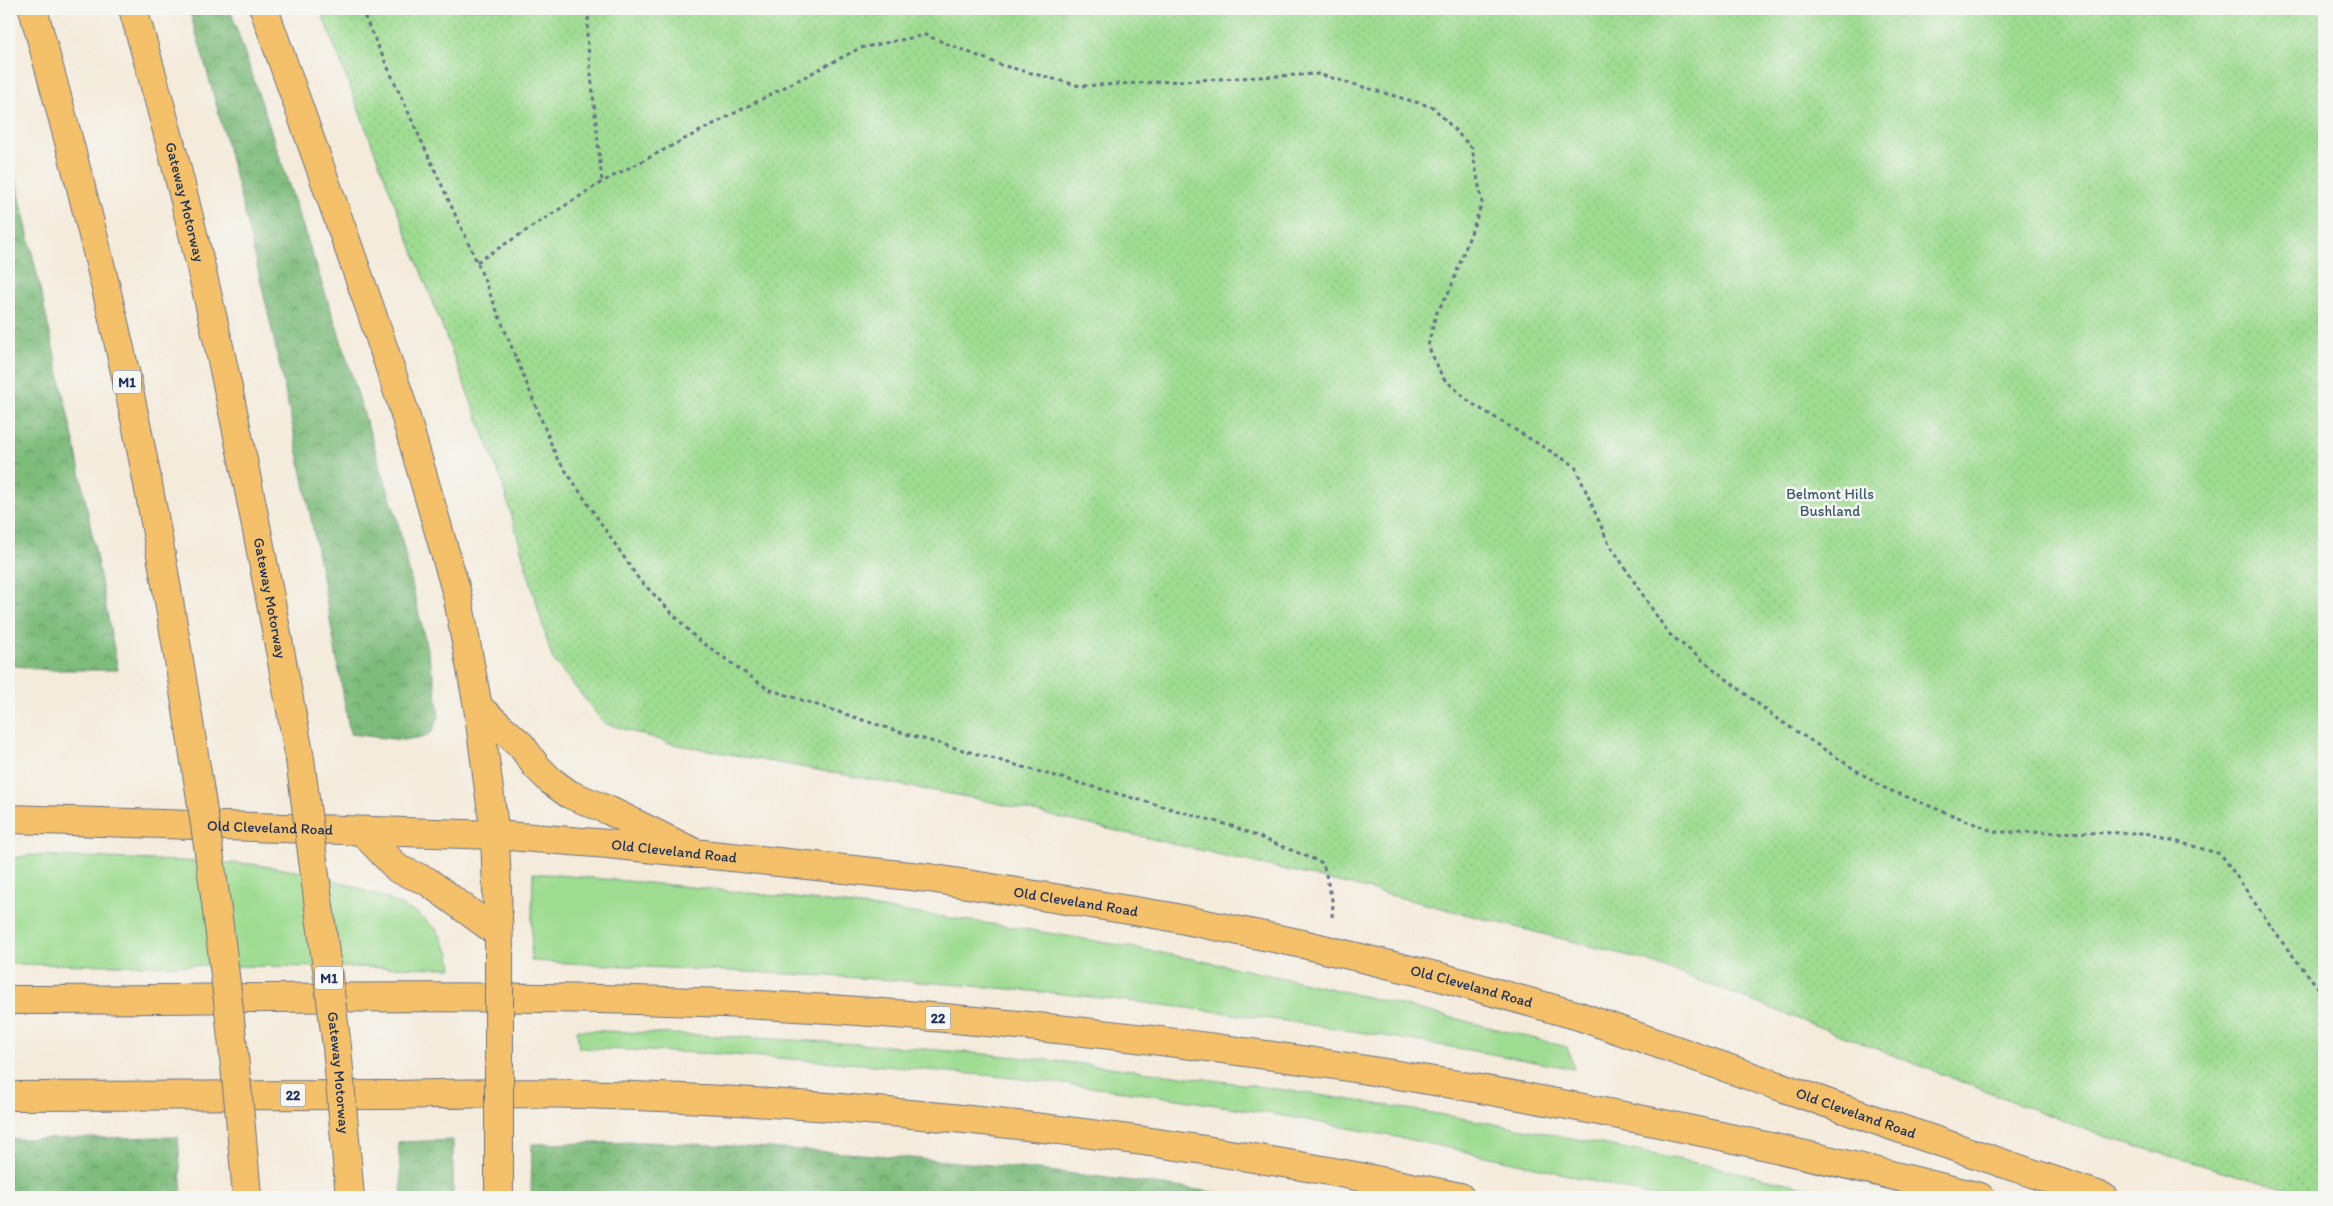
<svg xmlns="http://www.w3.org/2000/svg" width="2333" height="1206" font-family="Itim,sans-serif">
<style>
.green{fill:#9edc91;stroke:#5c8678}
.forest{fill:url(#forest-crowns);stroke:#4c766c}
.park{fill:url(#park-dots);stroke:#5c8678}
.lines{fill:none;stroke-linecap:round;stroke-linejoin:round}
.major-casing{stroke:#67718a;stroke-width:30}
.highway-casing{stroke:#67718a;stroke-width:30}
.path{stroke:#67718a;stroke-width:3;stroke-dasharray:4 4;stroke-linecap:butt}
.major{stroke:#f4c16b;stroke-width:28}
.highway{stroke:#f4c16b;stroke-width:28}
.major-bridge-casing{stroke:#67718a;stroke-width:30;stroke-linecap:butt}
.highway-bridge-casing{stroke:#67718a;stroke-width:30;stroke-linecap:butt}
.major-bridge{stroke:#f4c16b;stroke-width:28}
.highway-bridge{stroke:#f4c16b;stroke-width:28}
.labels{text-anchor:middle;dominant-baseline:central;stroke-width:5;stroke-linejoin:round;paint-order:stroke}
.shield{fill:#f6f6f2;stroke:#5d6b8a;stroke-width:1}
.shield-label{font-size:14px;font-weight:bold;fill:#1b2f5e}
.street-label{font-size:15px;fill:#1b2f5e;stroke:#f6f6f2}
.park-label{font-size:15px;fill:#3c5a6b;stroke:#f6f6f2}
</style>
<defs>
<pattern id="forest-crowns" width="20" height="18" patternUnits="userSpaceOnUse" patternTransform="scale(1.25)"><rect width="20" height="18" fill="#7ebc7b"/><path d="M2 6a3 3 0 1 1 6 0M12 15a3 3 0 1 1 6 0" fill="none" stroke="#669968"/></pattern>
<pattern id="park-dots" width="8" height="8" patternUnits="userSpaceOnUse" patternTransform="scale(1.25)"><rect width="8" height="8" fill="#9edc91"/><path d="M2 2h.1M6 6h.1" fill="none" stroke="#88bd7f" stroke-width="1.8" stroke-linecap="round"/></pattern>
</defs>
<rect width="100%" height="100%" fill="#f6f6f2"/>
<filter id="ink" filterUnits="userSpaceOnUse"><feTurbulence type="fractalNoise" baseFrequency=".02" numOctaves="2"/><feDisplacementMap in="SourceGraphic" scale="10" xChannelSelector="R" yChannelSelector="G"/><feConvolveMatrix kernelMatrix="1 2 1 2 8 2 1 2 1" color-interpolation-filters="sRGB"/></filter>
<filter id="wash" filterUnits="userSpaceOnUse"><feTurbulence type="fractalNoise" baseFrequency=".0096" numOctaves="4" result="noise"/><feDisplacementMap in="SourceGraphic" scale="20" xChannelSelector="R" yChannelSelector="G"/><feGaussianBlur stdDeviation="1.12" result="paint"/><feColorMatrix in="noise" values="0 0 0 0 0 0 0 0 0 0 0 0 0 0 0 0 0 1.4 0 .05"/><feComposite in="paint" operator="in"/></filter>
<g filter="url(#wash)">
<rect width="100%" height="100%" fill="#f4ebdb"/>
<g class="green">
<path d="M 32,855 L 251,864 L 321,875 L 386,898 L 417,913 L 437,930 L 450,954 L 452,968 L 9,964 L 9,859 Z"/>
<path d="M 533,873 C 733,889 932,911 1130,947 C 1277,974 1422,1009 1567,1047 L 1574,1069 C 1387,1034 1200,1006 1010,989 C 851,975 691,970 531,961 Z"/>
<path d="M 577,1030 C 758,1037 938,1046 1117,1068 C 1363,1097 1607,1140 1847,1197 L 1656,1197 L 1540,1168 L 1407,1139 L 1273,1114 L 1139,1093 L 1004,1077 L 862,1064 L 720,1054 L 579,1048 Z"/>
</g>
<g class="forest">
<path d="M 189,9 L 230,9 L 337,328 L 397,519 L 435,684 L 439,716 L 432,732 L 424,737 L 402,740 L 350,734 C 308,489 260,247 189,9 Z"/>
<path d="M 9,148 L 76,451 L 118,670 L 49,670 L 9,665 Z"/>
<path d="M 178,1137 L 182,1197 L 9,1197 L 9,1139 Z"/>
<path d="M 453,1140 L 453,1197 L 402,1197 L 398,1142 Z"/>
<path d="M 644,1142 C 845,1150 1046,1166 1245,1197 L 531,1197 L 532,1144 Z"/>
</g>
<path class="park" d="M 320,9 L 2324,9 L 2324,1197 L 2312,1197 L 2108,1138 L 1645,960 L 1351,885 L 978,799 L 673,744 L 604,723 L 552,658 L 502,482 Z"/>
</g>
<g filter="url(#ink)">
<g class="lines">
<g class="major-casing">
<g id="major">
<path id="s1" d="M 9,819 L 495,835 L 608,844 L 929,878 L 1166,916 L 1303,944 L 1440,977 L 1579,1016 L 1901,1129 L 2103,1197"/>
<path d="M 362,831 L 398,869 L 427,881 L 498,933"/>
<path d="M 495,835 L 499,946"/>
<path d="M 499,1197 L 499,1142"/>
</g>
</g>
<g class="highway-casing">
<g id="highway">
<path d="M 33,9 C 70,143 106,278 134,414 C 158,529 177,645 195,761"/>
<path id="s2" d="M 133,9 C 206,255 254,507 300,759"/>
<path d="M 264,9 L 371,311 L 402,404 L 457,594 L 478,707 L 495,835"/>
<path d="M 478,707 L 521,745 L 536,766 L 551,781 L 569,794 L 610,811 L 697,854"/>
<path d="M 9,1000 C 292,999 575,990 858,1011 C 1237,1039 1612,1103 1980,1197"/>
<path d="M 9,1096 C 136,1096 263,1095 390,1095 C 453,1094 517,1092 581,1094 C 877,1103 1171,1135 1460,1197"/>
</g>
</g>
<g class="path">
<path d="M 361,9 L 477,262 L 557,458 L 638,578 L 696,638 L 768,689 L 906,734 L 1232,826 L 1323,863 L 1333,904 L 1332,917"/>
<path d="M 589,9 L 587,36 L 602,182"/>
<path d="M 477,262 L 602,182 L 860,48 L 925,35 L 1001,65 L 1080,86 L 1318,74 L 1433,107 L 1472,148 L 1482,203 L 1450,290 L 1436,314 L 1428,346 L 1443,378 L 1471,403 L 1575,466 L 1608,542 L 1668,633 L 1776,718 L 1882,787 L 1995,832 L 2146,833 L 2221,854 L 2282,942 L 2324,995"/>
</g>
<use href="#major" class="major"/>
<use href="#highway" class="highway"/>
<g class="major-bridge-casing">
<path id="major-bridge" d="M 499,1142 L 499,951"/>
</g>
<g class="highway-bridge-casing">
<g id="highway-bridge">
<path id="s3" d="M 300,759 L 337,1047 L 350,1197"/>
<path d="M 195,761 C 219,907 235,1050 247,1197"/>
</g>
</g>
<use href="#major-bridge" class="major-bridge"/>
<use href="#highway-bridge" class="highway-bridge"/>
</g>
</g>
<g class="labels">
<g class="shield">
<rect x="113" y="370.5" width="28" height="23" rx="4"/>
<rect x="315" y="966.5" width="28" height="23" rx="4"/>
<rect x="925.5" y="1006.5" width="25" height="23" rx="4"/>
<rect x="280.5" y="1083.5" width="25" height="23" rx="4"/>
</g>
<g class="shield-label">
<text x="127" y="382">M1</text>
<text x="329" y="978">M1</text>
<text x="938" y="1018">22</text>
<text x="293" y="1095">22</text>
</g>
<g class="street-label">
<text stroke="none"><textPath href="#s2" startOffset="200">Gateway Motorway</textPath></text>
<text stroke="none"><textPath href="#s2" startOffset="605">Gateway Motorway</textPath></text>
<text stroke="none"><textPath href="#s1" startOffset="261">Old Cleveland Road</textPath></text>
<text stroke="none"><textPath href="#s1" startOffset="666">Old Cleveland Road</textPath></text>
<text stroke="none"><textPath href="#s1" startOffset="1071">Old Cleveland Road</textPath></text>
<text stroke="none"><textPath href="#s1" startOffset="1476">Old Cleveland Road</textPath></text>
<text stroke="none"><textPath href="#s3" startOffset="316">Gateway Motorway</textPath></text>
<text stroke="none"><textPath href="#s1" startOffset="1881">Old Cleveland Road</textPath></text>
</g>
<g class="park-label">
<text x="1830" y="494">Belmont Hills<tspan x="1830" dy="17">Bushland</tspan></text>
</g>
</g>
<rect width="2333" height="1206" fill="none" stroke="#f6f6f2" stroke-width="30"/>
</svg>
